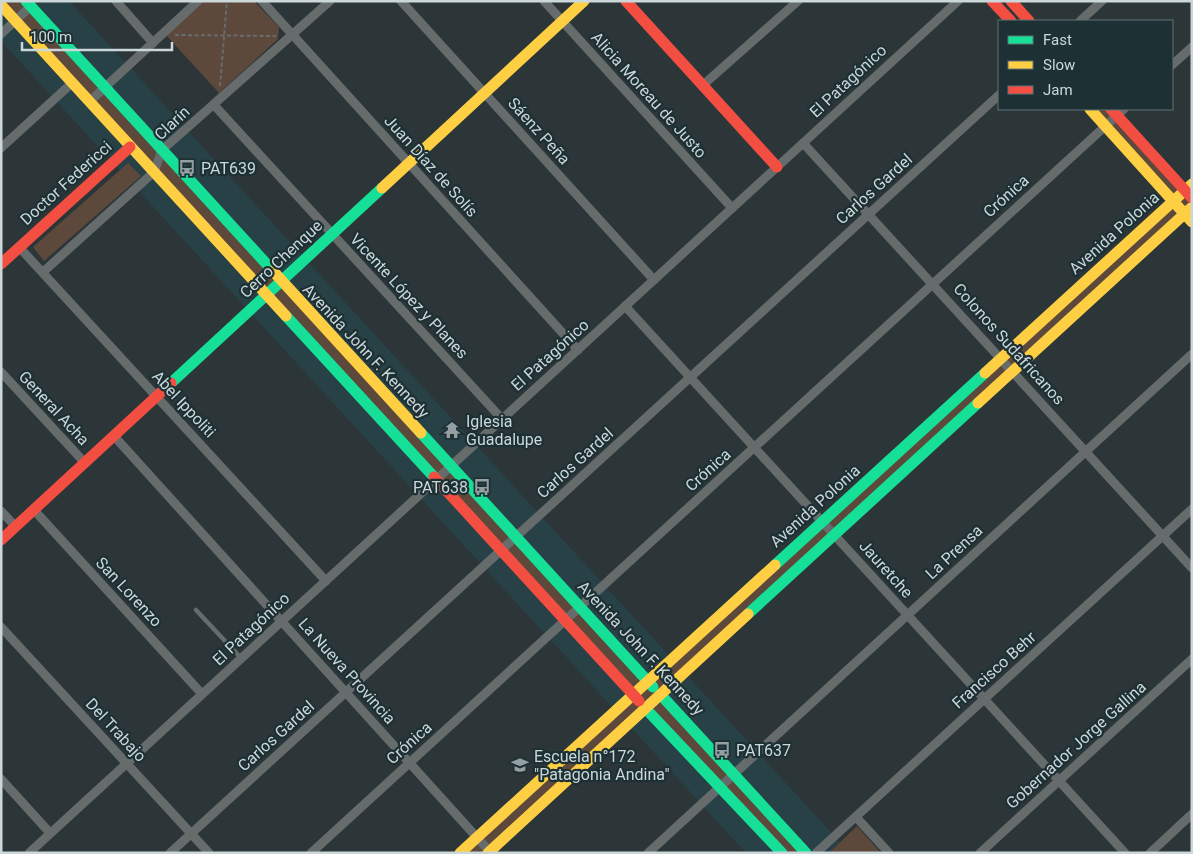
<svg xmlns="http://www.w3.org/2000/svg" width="1193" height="854" font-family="Roboto,sans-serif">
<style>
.built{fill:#274146}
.green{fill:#5d493b}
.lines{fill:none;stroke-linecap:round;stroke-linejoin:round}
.path{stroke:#686c6e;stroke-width:2;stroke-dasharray:4 2.5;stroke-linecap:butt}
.lane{stroke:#666b6b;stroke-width:4.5}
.street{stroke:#666b6b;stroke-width:9}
.fast{stroke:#16e098;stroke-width:11}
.slow{stroke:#ffcf43;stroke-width:11}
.jam{stroke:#f24e42;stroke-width:11}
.labels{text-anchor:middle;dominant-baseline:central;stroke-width:4.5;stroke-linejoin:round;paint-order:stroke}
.street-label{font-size:16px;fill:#ccd7da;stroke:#1d3034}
.poi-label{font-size:16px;fill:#ccd7da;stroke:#1d3034;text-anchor:start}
</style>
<rect width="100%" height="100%" fill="#2c3639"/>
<path class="built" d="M 1,1 L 69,1 L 850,853 L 746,853 L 1,41 Z"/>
<g class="green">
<path d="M 1,1 L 26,1 L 647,681 L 1173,201 L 1090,109 L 1111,109 L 1185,190 L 1192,184 L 1185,214 L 661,695 L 806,853 L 782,853 L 646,709 L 488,853 L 460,853 L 633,695 Z"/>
<path d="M 203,1 L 254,1 L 279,27 L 278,39 L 219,93 L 166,35 Z"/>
<path d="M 128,163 L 141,176 L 44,261 L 33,247 Z"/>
<path d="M 857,826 L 881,853 L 829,853 Z"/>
</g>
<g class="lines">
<g class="path">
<path d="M 175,35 L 276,36"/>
<path d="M 220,86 L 227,1"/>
</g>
<path class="lane" d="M 196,610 L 241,658"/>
<g class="street">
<path d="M 116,1 L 153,43"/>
<path d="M 262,1 L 578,350"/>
<path d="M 401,1 L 654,280"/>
<path d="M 544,1 L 732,208"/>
<path d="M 1080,21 L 1102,1"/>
<path d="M 1,34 L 31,6"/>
<path d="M 1172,65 L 1192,47"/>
<path d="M 703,85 L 798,1"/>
<path d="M 89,102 L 198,1"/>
<path d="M 214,105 L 502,419"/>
<path d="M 803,143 L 1192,568"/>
<path d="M 1,148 L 72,83"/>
<path d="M 19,247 L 326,581"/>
<path d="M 43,272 L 154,172 L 162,150 L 330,1"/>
<path d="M 625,306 L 1125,853"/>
<path d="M 1,372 L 85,463"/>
<path d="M 114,436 L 491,853"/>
<path d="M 34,510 L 202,694"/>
<path d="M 1,511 L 16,527"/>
<path d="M 1,627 L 209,853"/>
<path d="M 1,779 L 50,833"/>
<path d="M 856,817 L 889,853"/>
<path d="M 29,853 L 958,1"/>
<path d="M 170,853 L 999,95"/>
<path d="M 311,853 L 1124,109"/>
<path d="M 648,853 L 1192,354"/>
<path d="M 816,853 L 1192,509"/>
<path d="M 980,853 L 1192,659"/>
<path d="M 1150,853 L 1192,814"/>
</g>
<g class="fast">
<path d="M 26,1 L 273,271"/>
<path d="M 286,316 L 434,477"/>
<path d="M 171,383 L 382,188"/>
<path d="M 421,433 L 653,687"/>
<path d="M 775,565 L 985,373"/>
<path d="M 748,614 L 978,403"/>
<path d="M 661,695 L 806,853"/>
<path d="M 646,709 L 782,853"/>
</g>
<g class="slow">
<path d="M 1,5 L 286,316"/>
<path d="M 1090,109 L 1192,222"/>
<path d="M 382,188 L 584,1"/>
<path d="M 273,271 L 421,433"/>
<path d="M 985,373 L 1192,184"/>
<path d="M 978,403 L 1192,207"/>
<path d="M 460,853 L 775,565"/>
<path d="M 488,853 L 748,614"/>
</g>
<g class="jam">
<path d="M 626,1 L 777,167"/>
<path d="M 992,1 L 1011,21"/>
<path d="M 1011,1 L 1029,21"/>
<path d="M 1111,109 L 1192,198"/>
<path d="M 1,264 L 130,147"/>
<path d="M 434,477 L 639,701"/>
<path d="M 1,540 L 171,383"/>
</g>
</g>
<defs>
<g id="bus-bare" transform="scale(1.35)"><path d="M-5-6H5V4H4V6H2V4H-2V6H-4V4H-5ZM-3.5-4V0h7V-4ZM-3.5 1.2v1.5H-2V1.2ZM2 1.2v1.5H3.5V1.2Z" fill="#949fa2" stroke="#1d3034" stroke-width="2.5" paint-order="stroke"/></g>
<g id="temple-bare" transform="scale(1.35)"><path d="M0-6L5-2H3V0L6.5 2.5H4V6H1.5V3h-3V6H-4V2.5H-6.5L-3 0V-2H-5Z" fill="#949fa2" stroke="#1d3034" stroke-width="2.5" paint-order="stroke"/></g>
<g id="school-bare" transform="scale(1.35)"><path d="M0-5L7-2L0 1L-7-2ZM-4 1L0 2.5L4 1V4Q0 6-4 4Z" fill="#949fa2" stroke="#1d3034" stroke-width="2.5" paint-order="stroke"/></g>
</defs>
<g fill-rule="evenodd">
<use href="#bus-bare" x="187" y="168"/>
<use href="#temple-bare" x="452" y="430"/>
<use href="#bus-bare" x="482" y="487"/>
<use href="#bus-bare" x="722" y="750"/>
<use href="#school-bare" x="520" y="765"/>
</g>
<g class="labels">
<g class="street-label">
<text transform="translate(848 81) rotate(-43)">El Patagónico</text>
<text transform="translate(649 95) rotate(48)">Alicia Moreau de Justo</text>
<text transform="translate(172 123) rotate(-43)">Clarín</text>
<text transform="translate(539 131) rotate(48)">Sáenz Peña</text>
<text transform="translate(431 166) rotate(48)">Juan Díaz de Solís</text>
<text transform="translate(66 183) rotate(-42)">Doctor Federicci</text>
<text transform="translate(874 189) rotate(-42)">Carlos Gardel</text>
<text transform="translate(1006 196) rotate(-42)">Crónica</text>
<text transform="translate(1114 233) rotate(-42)">Avenida Polonia</text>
<text transform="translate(281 259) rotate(-43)">Cerro Chenque</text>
<text transform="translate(409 296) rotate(47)">Vicente López y Planes</text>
<text transform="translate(1009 344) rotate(48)">Colonos Sudafricanos</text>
<text transform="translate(366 351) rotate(47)">Avenida John F. Kennedy</text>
<text transform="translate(550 355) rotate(-42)">El Patagónico</text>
<text transform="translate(184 404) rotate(47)">Abel Ippoliti</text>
<text transform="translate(54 408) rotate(47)">General Acha</text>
<text transform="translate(575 463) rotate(-42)">Carlos Gardel</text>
<text transform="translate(708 470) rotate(-42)">Crónica</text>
<text transform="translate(815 506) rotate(-42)">Avenida Polonia</text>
<text transform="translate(954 552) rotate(-43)">La Prensa</text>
<text transform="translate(886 569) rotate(48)">Jauretche</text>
<text transform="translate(129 592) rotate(47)">San Lorenzo</text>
<text transform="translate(251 629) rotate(-43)">El Patagónico</text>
<text transform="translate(641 648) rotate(47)">Avenida John F. Kennedy</text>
<text transform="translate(994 670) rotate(-42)">Francisco Behr</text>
<text transform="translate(347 671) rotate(48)">La Nueva Provincia</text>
<text transform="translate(116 730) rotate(47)">Del Trabajo</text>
<text transform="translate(276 736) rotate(-42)">Carlos Gardel</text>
<text transform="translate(409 743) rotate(-42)">Crónica</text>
<text transform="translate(1076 745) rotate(-42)">Gobernador Jorge Gallina</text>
</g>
<g class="poi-label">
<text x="201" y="168">PAT639</text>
<text x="466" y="421">Iglesia<tspan x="466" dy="18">Guadalupe</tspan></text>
<text x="468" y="487" text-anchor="end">PAT638</text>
<text x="736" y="750">PAT637</text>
<text x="534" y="756">Escuela n°172<tspan x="534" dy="18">"Patagonia Andina"</tspan></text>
</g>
</g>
<rect width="1193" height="854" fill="none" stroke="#ccd7da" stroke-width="5"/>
<rect x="998" y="20" width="175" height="90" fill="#1d3034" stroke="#637376"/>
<rect x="1008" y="36" width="25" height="8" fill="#16e098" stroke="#637376"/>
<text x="1043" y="45" font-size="15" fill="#ccd7da">Fast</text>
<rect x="1008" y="61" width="25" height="8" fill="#ffcf43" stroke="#637376"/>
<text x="1043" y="70" font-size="15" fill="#ccd7da">Slow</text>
<rect x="1008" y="86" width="25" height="8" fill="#f24e42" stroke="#637376"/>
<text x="1043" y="95" font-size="15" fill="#ccd7da">Jam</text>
<path d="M22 42v8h150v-8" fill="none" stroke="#ccd7da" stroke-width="2.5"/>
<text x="30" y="42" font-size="15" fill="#ccd7da" stroke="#1d3034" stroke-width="4" paint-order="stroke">100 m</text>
</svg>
